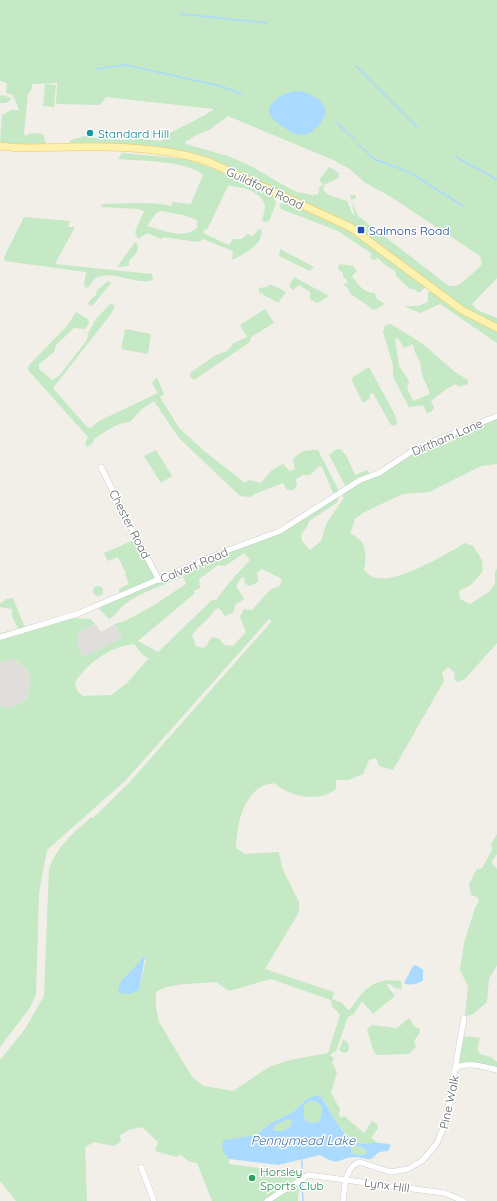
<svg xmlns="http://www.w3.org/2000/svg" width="497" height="1201" font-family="Quicksand,sans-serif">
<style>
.industrial{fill:#e0deda}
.green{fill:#c5e8c5;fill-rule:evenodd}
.water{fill:#aadaff;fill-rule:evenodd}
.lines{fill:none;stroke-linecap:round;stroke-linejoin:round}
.stream{stroke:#aadaff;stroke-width:1.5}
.minor-casing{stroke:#b5b8bc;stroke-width:6}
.major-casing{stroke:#f2c960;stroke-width:8}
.minor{stroke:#fff;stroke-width:5.5}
.major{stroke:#fff2af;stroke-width:7}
.culture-dot{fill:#0f9aa8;stroke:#fff;stroke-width:1.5}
.transit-dot{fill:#1a4fb4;stroke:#fff;stroke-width:1.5}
.leisure-dot{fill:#2e9e5b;stroke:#fff;stroke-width:1.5}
.labels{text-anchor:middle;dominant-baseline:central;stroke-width:3;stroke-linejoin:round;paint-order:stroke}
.culture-label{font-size:12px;fill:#0d838f;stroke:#fff;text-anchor:start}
.street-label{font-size:12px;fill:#5f6368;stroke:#fff}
.transit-label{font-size:12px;fill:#164399;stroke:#fff;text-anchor:start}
.leisure-label{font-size:12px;fill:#27864d;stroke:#fff;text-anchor:start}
.water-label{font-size:13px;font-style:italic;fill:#4174aa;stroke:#fff}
</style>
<rect width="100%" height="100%" fill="#f1efe8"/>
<g class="industrial">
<path d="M 95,624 L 101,632 L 115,624 L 122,638 L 83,657 L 77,643 L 77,633 Z"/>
<path d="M 12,659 L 27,669 L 32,678 L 27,700 L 7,710 L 3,705 L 0,706 L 0,663 Z"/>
</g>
<g class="green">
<path d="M 0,0 L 497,0 L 497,278 L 472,304 L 477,310 L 497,318 L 497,326 L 467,312 L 369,238 L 197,156 L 70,145 L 68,144 L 71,140 L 86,136 L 96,138 L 109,137 L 120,140 L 133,138 L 161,141 L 170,133 L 207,114 L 214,109 L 106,97 L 100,105 L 56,104 L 57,83 L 32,84 L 32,88 L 28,94 L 24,133 L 25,136 L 31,133 L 43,134 L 46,143 L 43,146 L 0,144 L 2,115 L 11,110 L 19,110 L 13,95 L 6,93 L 7,83 L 0,81 ZM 228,116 L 333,160 L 350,169 L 364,182 L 391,197 L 480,256 L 482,264 C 480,267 461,284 458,285 C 456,286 452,286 449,286 L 358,216 L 351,200 L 356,198 L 356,195 L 350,195 L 355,216 L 353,215 L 347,201 L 329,195 L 323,190 L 324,185 L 338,178 L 339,173 L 329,167 L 319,180 L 323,184 L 318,189 L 320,190 L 317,195 L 315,194 L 313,196 C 308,192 301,194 295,191 C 278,183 262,171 244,163 C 226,154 205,150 186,144 L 185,142 L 198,134 L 209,130 Z"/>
<path d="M 45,84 L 56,85 L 54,107 L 43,106 Z"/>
<path d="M 2,95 L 11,98 C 8,104 6,103 0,103 L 0,96 Z"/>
<path d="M 122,153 L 187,159 L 234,176 L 274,197 L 276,203 L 269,221 L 264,222 L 262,219 C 263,216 265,211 265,207 C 263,191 240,186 228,186 L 207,230 L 205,229 L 203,233 L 229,245 L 233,239 L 242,239 L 247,234 L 253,236 L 258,230 L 261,229 C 265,245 243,254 232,260 L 233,251 L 203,239 L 198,242 L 163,237 L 161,239 L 147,233 L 138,239 L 135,232 L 144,211 L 139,209 L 101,207 L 102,204 C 125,204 149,201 171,206 L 173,202 L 191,204 L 203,175 C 185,160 141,161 118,159 ZM 161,211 L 183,215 L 197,220 L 197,228 C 182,240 163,230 147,226 L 156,213 Z"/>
<path d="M 283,200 L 334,220 L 356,234 L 426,287 L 419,293 L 414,289 L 410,289 L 396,276 L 395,271 L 385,265 L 378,258 L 373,260 L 370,257 L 372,254 L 338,231 L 281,209 L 279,207 Z"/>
<path d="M 24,217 L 70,221 L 68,227 L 75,227 L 55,264 L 152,274 L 153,280 C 134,287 100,261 89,287 L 86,288 L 84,285 L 86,272 L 4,261 L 5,255 Z"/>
<path d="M 135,242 L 138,245 L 137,252 L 129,261 L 129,266 L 117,267 Z"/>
<path d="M 280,249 L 314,267 L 310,271 L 279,256 Z"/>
<path d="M 339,264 L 353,266 L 357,271 L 352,276 C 358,285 364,293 375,293 L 376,298 L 385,304 L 374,310 L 351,294 L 348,288 L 343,284 L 344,283 L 347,284 L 347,280 L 343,277 L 343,273 L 338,269 Z"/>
<path d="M 294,277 L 329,296 L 317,303 L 310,299 L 310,292 L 299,285 L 293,290 L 289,286 Z"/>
<path d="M 108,281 L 111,283 L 92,306 L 88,304 L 90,300 L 96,295 L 97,290 Z"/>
<path d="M 270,284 L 286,292 L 278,303 L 259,292 L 259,288 L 267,287 Z"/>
<path d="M 431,291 L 497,331 L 497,343 L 440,304 L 420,313 L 404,306 L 418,306 L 428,302 L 428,292 Z"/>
<path d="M 110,304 L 115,305 L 111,314 L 53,388 L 87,427 L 91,428 L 99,421 L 158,393 L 152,383 L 157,377 L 164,394 L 160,397 L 179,428 L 204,451 L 245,483 L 249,480 L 261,483 L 272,470 L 283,464 L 290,471 L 295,469 L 293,460 C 300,450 306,450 318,450 L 339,491 L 334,495 L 322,467 L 319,466 L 310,475 L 303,475 L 296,479 L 297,484 L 294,490 L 287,490 L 283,483 C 273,487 257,492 250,497 L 240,496 L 179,438 L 154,401 L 142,409 L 130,422 C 117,422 105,432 94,439 L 93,443 L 87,447 L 85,444 L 88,437 L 28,370 L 29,365 L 67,326 L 76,312 L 88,319 L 89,323 L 85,329 L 74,328 L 56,345 L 54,352 L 39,364 L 39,369 L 52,380 L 59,376 L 87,340 L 89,331 L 96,319 Z"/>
<path d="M 265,309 L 274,323 L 251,337 L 250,342 L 194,380 L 190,377 L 190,373 L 216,355 L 227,351 L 234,343 L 247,337 L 240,325 Z"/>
<path d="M 391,324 L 423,344 L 455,372 L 468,380 L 468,384 L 459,387 L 456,384 C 447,388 439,394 431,401 L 434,408 L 431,412 L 427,413 L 423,405 L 409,407 L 393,377 L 393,365 L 383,332 L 385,325 ZM 395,338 L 398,338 L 404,348 L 413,344 L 415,352 L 420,362 L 422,375 L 430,393 L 428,395 L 413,401 L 407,388 L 409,381 L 399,366 Z"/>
<path d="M 125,329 L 151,334 L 148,354 L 121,349 Z"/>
<path d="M 369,367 L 395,415 L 397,422 L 395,426 L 391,425 L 373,393 L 370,394 L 369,399 L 363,403 L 352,381 L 353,377 Z"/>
<path d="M 497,418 L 497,464 L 481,466 L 429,492 L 403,494 L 377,506 L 363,513 L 355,519 L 350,534 C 367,539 367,556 364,570 C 368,574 371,577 377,578 C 397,583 447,554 465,543 L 473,546 L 482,560 L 483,571 L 471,585 L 459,591 L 460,599 L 470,604 L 489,592 L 495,584 L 495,573 L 497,568 L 497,643 L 465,679 L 458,682 L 454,680 L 455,673 L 448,667 L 442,673 L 444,681 L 393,770 L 379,766 L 376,758 L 369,760 L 363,774 L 348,780 L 336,780 L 336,789 C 319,803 290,797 274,783 C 270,784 263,785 259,788 C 241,801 237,827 236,848 L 245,854 L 279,852 L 282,868 L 299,902 L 299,912 L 265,969 L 334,992 L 332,999 L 342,1003 L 348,1010 C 353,1008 353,1005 356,1001 C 368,984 380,978 401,981 L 402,989 L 394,988 L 392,985 L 386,984 L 395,996 L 373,1014 L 362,1001 L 354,1014 L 348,1017 L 336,1051 L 330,1055 L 334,1058 L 332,1063 L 337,1072 L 331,1093 L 340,1109 L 339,1115 L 341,1118 L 344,1116 L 364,1133 L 372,1121 L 377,1124 L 378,1128 L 371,1138 L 377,1142 C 374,1145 370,1144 366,1144 C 341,1142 333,1111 320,1096 L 307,1099 L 293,1112 L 271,1123 L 256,1135 L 230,1140 L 225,1156 L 229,1159 L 229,1164 L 300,1173 L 298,1201 L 212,1201 L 197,1163 L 190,1162 L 179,1154 L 177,1157 L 155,1151 L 158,1142 L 142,1127 L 129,1130 L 120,1135 L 121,1142 L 113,1146 L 94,1142 L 85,1147 L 87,1201 L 16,1201 L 0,1181 L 0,1060 L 25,1029 L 44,996 L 49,869 C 57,846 74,833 91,817 L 93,818 L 128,784 L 272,621 L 269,619 L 126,780 L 47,850 L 39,892 L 36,994 L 30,1008 L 0,1047 L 0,706 L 3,705 L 7,709 L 27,700 C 32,677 35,671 12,659 L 0,663 L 0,640 L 72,618 L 91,619 L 95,624 L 77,633 L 77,643 L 83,657 L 122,638 L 115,624 L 125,621 L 151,607 L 186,584 L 183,577 C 164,585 141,592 125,604 C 119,608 117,615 109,619 L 98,608 L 243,546 L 280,534 L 300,519 L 338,497 L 338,502 L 309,521 L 308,525 L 301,535 L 302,541 L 310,550 L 321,541 L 326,524 L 343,499 L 343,494 L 371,477 L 379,476 L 406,457 L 418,450 ZM 244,553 L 250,560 L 228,584 L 217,599 L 211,601 L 158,652 L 138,641 L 194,594 L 194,591 L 200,588 L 199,579 L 218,565 L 225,566 ZM 262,569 L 282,579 L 280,586 L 271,589 L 252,610 L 244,609 L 240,617 L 246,632 L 233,646 L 224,645 L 219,639 L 212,637 L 208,642 L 207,646 L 202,648 L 196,646 L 192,635 C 199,625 209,620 214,610 L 219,608 L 225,616 L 234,612 L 235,605 L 244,599 L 236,586 L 240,579 L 244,577 L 245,584 L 250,586 L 258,582 L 257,573 ZM 134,644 L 144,656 L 149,658 L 127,683 L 111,695 L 83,696 L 77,691 L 75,682 C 89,662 109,647 134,644 ZM 142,958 L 146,959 L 139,990 L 138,965 ZM 271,979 L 331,1000 L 332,1006 L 340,1015 L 328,1053 L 290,1060 L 269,1067 L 233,1091 L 204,1086 L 192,1077 L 159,1022 L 156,1007 L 156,992 C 172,982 197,984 216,982 L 229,991 Z"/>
<path d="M 337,449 L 340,449 L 346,455 L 355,475 L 367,470 L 370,474 L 346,487 L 329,455 Z"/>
<path d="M 156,450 L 172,476 L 161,483 L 144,456 Z"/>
<path d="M 134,540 L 154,576 L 152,580 L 122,594 L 119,592 L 119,589 L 129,584 L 125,574 L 126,573 L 118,557 L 108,561 L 104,553 Z"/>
<circle cx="98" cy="591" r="5"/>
<path d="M 13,598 L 25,628 L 19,630 L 12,616 L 12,609 L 0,607 L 0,604 L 6,599 Z"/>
<path d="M 497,834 L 497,854 L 491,862 L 497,869 L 497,965 L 489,979 L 487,1002 L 472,1015 L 465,1016 L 468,986 L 460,970 L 464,943 L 475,908 L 479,901 L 477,897 L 471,895 L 469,884 L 477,869 L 482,868 L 492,850 L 491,845 Z"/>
<path d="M 409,1018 L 415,1027 L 420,1029 L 420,1032 L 414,1041 L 416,1047 L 409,1054 L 376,1055 L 373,1050 L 367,1029 L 372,1025 L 397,1028 Z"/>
<path d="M 464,1036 L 480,1038 L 477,1049 L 480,1054 L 491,1057 L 497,1062 L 497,1069 L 461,1063 L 459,1061 Z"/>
<path d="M 343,1039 C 349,1043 350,1045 348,1052 L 344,1053 L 339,1050 Z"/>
<path d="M 310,1101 L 316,1101 L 322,1106 L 321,1117 L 319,1122 L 309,1123 L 304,1118 L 304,1105 Z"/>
<path d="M 288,1119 L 292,1121 L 290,1127 L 283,1131 L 273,1131 L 275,1125 Z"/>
<path d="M 351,1146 L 358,1146 L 366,1150 L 367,1153 L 361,1155 L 351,1153 Z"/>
</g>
<g class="water">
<path d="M 301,91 C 321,97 335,109 317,127 C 312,132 308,135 301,135 C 294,135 287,129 282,126 C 276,122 269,117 269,110 C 272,97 290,91 301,91 Z"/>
<path d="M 145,957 L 139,990 L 130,994 L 119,993 C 115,981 137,968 142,958 Z"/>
<path d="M 416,965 L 423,970 L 423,981 C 417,984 410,986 404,983 L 413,966 Z"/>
<path d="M 314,1096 L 320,1096 C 331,1109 340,1137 359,1143 C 367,1145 378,1141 384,1144 L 386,1143 L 391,1145 L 388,1151 L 379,1152 L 371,1159 C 365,1160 360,1157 354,1157 C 335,1159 341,1167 320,1155 L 278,1165 L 229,1159 C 224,1154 220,1148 224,1140 L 256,1135 L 271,1123 L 293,1112 L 307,1099 ZM 310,1101 L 316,1101 L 322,1106 L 321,1117 L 319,1122 L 309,1123 L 304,1118 L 304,1105 ZM 288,1119 L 292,1121 L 290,1127 L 283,1131 L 273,1131 L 275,1125 ZM 358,1146 L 366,1150 L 367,1153 L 361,1155 L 351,1153 L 351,1146 Z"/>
</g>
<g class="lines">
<g class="stream">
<path d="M 181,14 L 267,23"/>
<path d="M 356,66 L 417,127"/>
<path d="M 96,69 L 126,65 L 220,86 L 242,94"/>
<path d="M 337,123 L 355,140"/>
<path d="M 358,144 L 374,159 L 409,172 L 463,206"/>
<path d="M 456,157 L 496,179"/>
<path d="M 302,1160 L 302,1169"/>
<path d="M 302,1182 L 303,1201"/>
</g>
<g class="minor-casing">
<g id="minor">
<path d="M 101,467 L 128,522 L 159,580"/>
<path d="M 0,637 L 77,614 L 223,552 L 280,531 L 360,480 L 379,473 L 417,448 L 497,416"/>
<path d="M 456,1068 C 468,1061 485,1067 497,1070"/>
<path d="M 141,1167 L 154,1201"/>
<path d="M 267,1201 L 308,1175 L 444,1193 L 464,1201"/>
<path d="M 343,1201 C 345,1186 344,1169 359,1162 L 391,1172 L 408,1169 L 423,1160 L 437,1143 L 446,1121 L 464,1018"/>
</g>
</g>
<g class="major-casing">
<path id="major" d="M 0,146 C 23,150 47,147 70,147 C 112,146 170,148 209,162 L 350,227 L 462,310 L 497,328"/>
</g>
<use href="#minor" class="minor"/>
<use href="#major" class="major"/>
</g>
<circle class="culture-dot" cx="90" cy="133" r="4"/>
<rect class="transit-dot" x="357" y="226" width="8" height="8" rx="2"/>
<circle class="leisure-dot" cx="252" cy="1178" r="4"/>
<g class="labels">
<g class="culture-label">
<text x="98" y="133">Standard Hill</text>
</g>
<g class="street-label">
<text transform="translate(265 188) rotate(25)">Guildford Road</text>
<text transform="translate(447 437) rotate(-23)">Dirtham Lane</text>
<text transform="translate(130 524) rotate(63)">Chester Road</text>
<text transform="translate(194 565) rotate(-23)">Calvert Road</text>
<text transform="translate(449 1102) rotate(-78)">Pine Walk</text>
<text transform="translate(387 1185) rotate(8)">Lynx Hill</text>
</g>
<g class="transit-label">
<text x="369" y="230">Salmons Road</text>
</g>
<g class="leisure-label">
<text x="260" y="1171">Horsley<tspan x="260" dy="14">Sports Club</tspan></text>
</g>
<g class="water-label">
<text x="303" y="1140">Pennymead Lake</text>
</g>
</g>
</svg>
